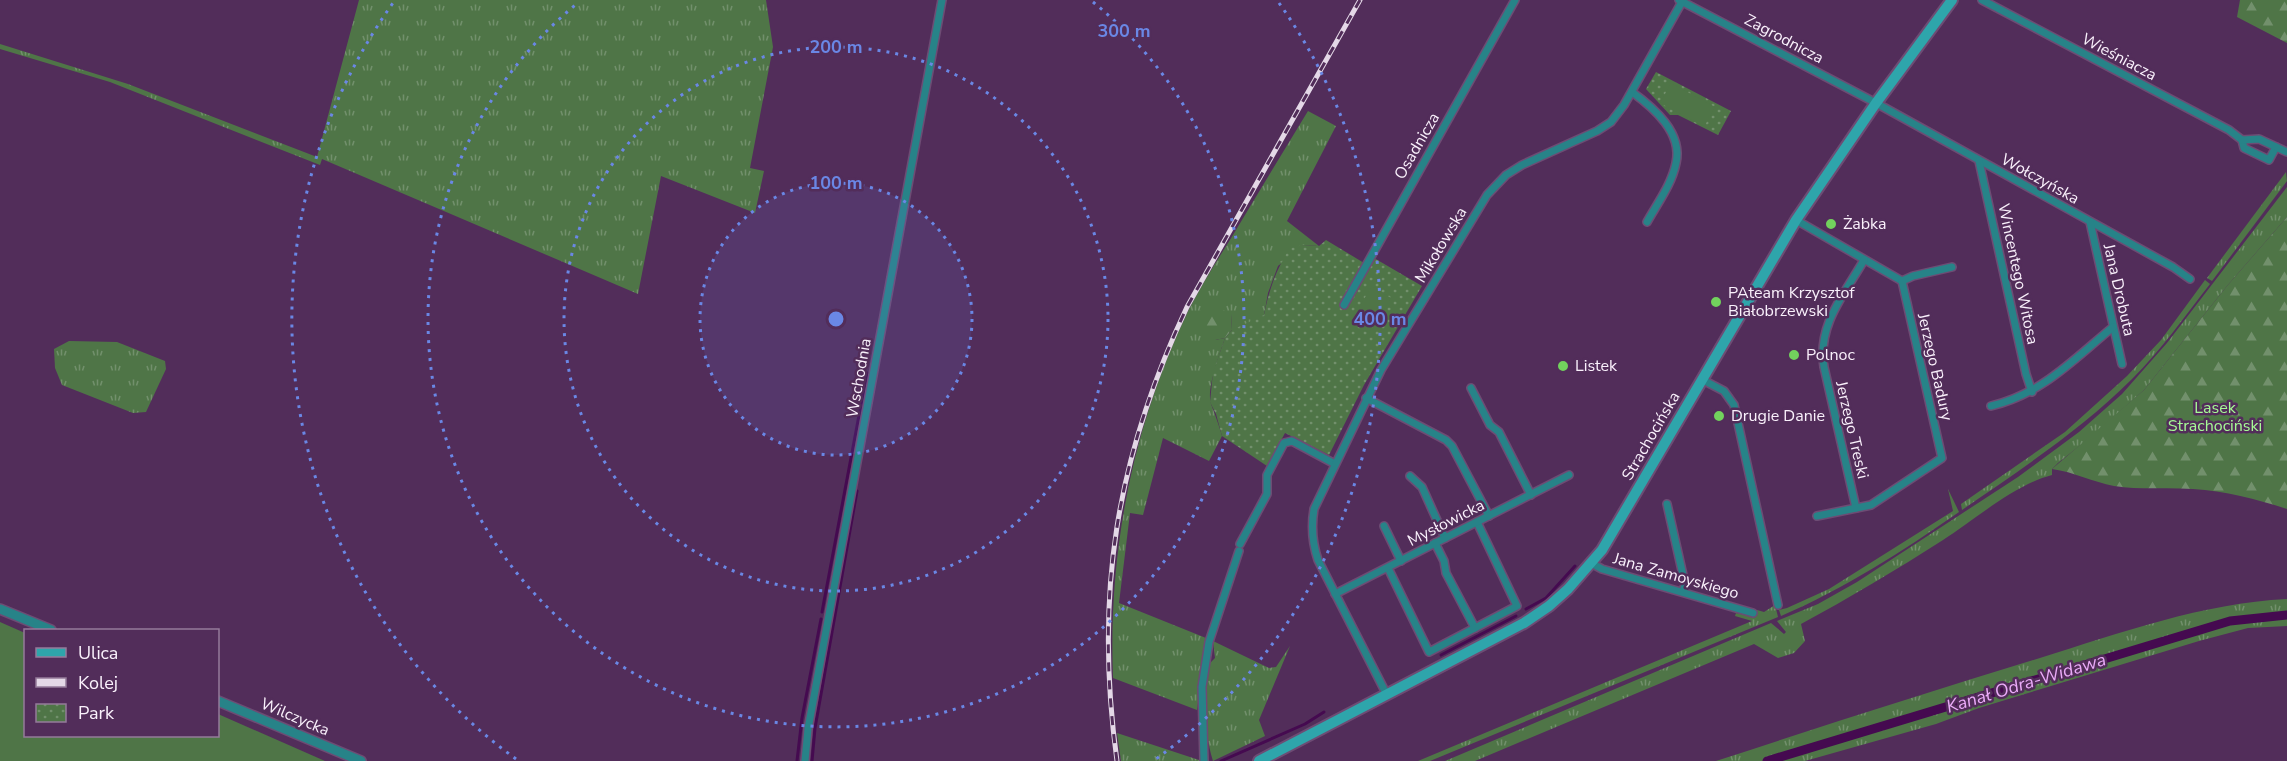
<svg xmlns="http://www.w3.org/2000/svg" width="2287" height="761" font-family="'Nunito Sans',sans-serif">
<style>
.grass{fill:url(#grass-tufts)}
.forest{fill:url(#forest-firs)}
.park{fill:url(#park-dots)}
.garden{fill:#4f7547}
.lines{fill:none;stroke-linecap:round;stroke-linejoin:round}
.stream{stroke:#450a50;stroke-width:3}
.canal{stroke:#450a50;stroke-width:9}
.minor-casing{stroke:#6d4c74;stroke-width:10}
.tertiary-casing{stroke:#6d4c74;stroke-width:12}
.secondary-casing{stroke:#6d4c74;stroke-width:14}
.minor{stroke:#278388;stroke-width:7}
.tertiary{stroke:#278388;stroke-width:9}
.secondary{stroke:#2ea5ab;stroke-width:10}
.rail-casing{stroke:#e4d8e7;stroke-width:5}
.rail{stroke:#522d5a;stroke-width:3;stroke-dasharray:9;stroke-linecap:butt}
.ring{fill:none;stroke:#6a87e5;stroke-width:3;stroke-dasharray:3 6}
.poi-dot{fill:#72d25d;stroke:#522d5a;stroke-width:2}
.labels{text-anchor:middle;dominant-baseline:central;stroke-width:5;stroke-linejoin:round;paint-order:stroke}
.street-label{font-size:16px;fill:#faf1fc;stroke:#522d5a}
.poi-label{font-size:16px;fill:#faf1fc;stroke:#522d5a;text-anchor:start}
.park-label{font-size:16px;fill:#a6fa95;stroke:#522d5a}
.water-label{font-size:18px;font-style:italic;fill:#eaabf8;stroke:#522d5a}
.centre{fill:#6a87e5;stroke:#522d5a;stroke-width:3}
.ring-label{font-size:18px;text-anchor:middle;font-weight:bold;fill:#6a87e5;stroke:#522d5a;stroke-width:5;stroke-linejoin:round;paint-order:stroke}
</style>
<defs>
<pattern id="grass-tufts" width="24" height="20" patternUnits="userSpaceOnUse" patternTransform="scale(1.5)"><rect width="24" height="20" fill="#4f7547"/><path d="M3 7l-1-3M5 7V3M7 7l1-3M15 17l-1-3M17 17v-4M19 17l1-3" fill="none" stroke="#72906c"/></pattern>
<pattern id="forest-firs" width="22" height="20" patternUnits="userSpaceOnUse" patternTransform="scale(1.5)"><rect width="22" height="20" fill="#4f7547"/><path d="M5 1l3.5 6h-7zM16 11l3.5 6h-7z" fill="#72906c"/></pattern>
<pattern id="park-dots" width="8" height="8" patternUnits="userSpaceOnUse" patternTransform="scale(1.5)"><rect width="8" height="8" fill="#4f7547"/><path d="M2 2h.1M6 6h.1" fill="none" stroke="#72906c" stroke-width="1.8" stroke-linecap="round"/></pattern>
</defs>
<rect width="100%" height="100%" fill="#522d5a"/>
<g class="grass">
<path d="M 359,0 L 766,0 L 773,47 L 750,168 L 764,171 L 755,213 L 661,176 L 638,294 L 322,159 L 320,165 L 110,82 L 0,49 L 0,44 L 128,84 L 317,157 Z"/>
<path d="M 1308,111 L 1336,126 L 1287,221 L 1319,246 L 1303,245 L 1278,266 L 1268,293 L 1264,315 L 1242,338 L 1232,330 L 1231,314 L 1215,340 L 1225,338 C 1220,353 1206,389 1211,404 C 1215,415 1219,425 1222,436 L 1209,461 L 1163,438 L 1143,515 L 1130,513 L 1119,603 L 1206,638 L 1197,710 L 1113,678 C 1108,550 1133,424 1189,309 C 1202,284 1218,259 1233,235 C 1258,193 1283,152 1308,111 Z"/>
<path d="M 2286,172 L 2287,181 L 2212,281 L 2207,278 Z"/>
<path d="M 2287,187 L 2287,217 L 2227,286 L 2144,390 L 2093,435 L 2058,463 L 2052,469 L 2052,475 C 2016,484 1974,520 1943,540 C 1896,570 1849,598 1801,624 L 1805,641 L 1794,653 L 1778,658 L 1754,644 L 1475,761 L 1445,761 L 1771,623 L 1784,634 L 1786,632 L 1777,621 L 1818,604 L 1857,582 L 2018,477 L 2079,432 L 2122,394 L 2167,343 Z"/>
<path d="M 2205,280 L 2210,284 C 2185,316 2161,350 2132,379 C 2081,430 2021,469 1962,510 L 1961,504 L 2065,432 L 2127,376 L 2161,340 Z"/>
<path d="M 69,341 L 117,342 L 165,361 L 166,369 L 146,412 L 133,413 L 62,385 L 55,368 L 54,349 Z"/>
<path d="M 1948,489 L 1959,512 C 1903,551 1844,589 1781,616 L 1779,610 L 1787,608 L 1829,589 L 1953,511 Z"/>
<path d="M 2287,599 L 2287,626 L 2248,628 L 2199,641 L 1979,708 L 1936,724 L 1805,761 L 1716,761 C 1823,726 1932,691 2040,658 C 2120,633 2203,603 2287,599 Z"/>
<path d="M 1775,605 L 1778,617 L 1430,761 L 1418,761 L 1752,621 L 1735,616 L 1736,613 L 1754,617 L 1757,610 L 1764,612 Z"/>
<path d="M 1213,641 L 1269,668 L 1276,667 L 1290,646 L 1259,720 L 1265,736 L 1213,761 C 1203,728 1204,697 1209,664 L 1215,658 Z"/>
<path d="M 1117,733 L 1199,760 L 1199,761 L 1121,761 Z"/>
</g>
<g class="forest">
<path d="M 2240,0 L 2287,0 L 2287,43 L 2237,17 Z"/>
<path d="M 2287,217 L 2287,509 C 2256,499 2225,491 2193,489 C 2167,487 2140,490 2114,486 C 2093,482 2074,472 2052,469 L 2144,390 L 2227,286 Z"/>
<path d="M 1215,306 L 1231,314 L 1232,330 L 1225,338 L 1215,340 L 1199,332 L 1196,320 L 1201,310 Z"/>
</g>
<g class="park">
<path d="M 1656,72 L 1731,111 L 1718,135 L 1678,115 L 1670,115 L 1646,89 Z"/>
<path d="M 1326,240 L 1369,266 L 1374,258 L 1422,286 L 1364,385 L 1329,455 L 1285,433 L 1267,466 L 1222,436 L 1216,414 L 1210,402 L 1213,372 L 1225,338 L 1232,330 L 1264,315 C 1269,290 1276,269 1290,248 L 1303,245 L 1319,246 Z"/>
</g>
<g class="garden">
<path d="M 1671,83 L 1715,107 L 1704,127 L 1660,103 Z"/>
<path d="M 1372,286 L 1391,298 L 1369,333 L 1350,322 Z"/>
<path d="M 0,622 L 25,633 L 26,736 L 218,736 L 218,714 L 325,761 L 0,761 Z"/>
</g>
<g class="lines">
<g class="stream">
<path d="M 1526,609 L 1546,598 L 1575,566"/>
<path d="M 822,612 L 867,373"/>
<path d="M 1441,655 L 1516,616"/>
<path d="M 797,761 L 802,718 L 821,619"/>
<path d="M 812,761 L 815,728 L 857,491"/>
<path d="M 1221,761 L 1305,724 L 1324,712"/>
</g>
<path class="canal" d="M 1767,761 L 2230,621 L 2287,615"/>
<g class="minor-casing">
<g id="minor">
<path d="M 1679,0 L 1876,103 L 2173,267 L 2190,279"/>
<path d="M 1982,0 L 2229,130 L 2242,140 L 2244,148 L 2269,160 L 2276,147"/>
<path d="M 1632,92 C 1654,108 1683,133 1676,163 C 1672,184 1657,204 1647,222"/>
<path d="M 2242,140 L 2259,139 L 2287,152"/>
<path d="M 1979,161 L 2026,374 L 2032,392"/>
<path d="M 1796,220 L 1902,281"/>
<path d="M 2090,222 L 2122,364"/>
<path d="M 1344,305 L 1515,0"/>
<path d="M 1701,379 L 1724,391 L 1734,405 L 1778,605"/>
<path d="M 1471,388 L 1490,425 L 1499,432 L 1531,495"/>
<path d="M 1366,398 L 1446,440 L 1452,446 L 1489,516"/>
<path d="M 1991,406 C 2042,394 2074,359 2113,327"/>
<path d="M 1410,476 L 1422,487 L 1445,538"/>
<path d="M 1667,504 L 1685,584 L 1683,592"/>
<path d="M 1856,508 L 1824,367 C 1817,325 1844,295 1864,260"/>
<path d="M 1817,516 L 1871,505 L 1942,458 L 1902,281 L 1913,276 L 1952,267"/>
<path d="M 1384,526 L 1401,561"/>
<path d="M 1435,543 L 1444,561 L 1446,573 L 1475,628"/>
<path d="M 1240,544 L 1267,494 L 1267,475 L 1284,443 L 1292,441 L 1335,464"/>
<path d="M 1591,563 L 1602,569 L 1753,613"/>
<path d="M 1388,568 L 1429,652 L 1517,606 L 1477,522"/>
<path d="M 1335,594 L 1569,475"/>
<path d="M 1387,695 L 1318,560 C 1312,542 1311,527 1314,509 L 1381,370 L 1487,195 L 1506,175 L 1522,165 L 1597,131 L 1611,122 L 1624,105 L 1683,0"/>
<path d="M 805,761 L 808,729 L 942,0"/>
<path d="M 1204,761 L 1202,687 L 1209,642 L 1239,551"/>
</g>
</g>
<g class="tertiary-casing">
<g id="tertiary">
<path d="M 0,609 L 51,630"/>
<path d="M 218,701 L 361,761"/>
</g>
</g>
<g class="secondary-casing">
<path id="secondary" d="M 1259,761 L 1524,623 L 1549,606 L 1568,589 L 1602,550 L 1796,220 L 1876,103 L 1952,0"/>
</g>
<use href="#minor" class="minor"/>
<use href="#tertiary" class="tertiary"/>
<use href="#secondary" class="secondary"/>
<g class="rail-casing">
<path id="rail" d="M 1117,761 C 1094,595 1116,458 1187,307 L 1360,0"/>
</g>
<use href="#rail" class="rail"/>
</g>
<circle cx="836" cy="319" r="136" fill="#6a87e5" fill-opacity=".12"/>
<g class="ring">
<circle cx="836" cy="319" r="136"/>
<circle cx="836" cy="319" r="272"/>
<path d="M1093 2A408 408 0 1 1 579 2"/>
<path d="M516 759A544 544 0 0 1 393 3M1279 3A544 544 0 0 1 1156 759"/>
</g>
<g class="poi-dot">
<circle cx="1831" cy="224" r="6"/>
<circle cx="1716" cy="302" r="6"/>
<circle cx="1794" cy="355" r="6"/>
<circle cx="1563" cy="366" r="6"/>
<circle cx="1719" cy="416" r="6"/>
</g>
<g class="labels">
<g class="street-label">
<text transform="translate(1784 39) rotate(28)">Zagrodnicza</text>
<text transform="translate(2119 57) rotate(28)">Wieśniacza</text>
<text transform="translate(1417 146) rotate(-60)">Osadnicza</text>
<text transform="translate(2040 179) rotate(29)">Wołczyńska</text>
<text transform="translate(1441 245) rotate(-59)">Mikołowska</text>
<text transform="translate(2018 274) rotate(78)">Wincentego Witosa</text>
<text transform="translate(2119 290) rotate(77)">Jana Drobuta</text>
<text transform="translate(1935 367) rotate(77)">Jerzego Badury</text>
<text transform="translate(859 378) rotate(-80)">Wschodnia</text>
<text transform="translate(1852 430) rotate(77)">Jerzego Treski</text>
<text transform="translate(1651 436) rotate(-60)">Strachocińska</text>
<text transform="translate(1446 523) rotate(-27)">Mysłowicka</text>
<text transform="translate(1676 576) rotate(16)">Jana Zamoyskiego</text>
<text transform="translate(295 717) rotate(23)">Wilczycka</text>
</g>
<g class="poi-label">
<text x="1843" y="224">Żabka</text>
<text x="1728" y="293">PAteam Krzysztof<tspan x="1728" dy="18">Białobrzewski</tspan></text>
<text x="1806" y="355">Polnoc</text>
<text x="1575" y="366">Listek</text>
<text x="1731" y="416">Drugie Danie</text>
</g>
<g class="park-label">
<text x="2215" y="408">Lasek<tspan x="2215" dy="18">Strachociński</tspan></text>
</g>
<g class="water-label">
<text transform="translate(2026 683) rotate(-17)">Kanał Odra-Widawa</text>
</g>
</g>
<circle cx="836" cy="319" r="9" class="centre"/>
<g class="ring-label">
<text x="1124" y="37">300 m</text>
<text x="836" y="53">200 m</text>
<text x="836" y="189">100 m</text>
<text x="1380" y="325">400 m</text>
</g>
<rect x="24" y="629" width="195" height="108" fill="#522d5a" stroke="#957b9b" stroke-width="1.5"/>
<rect x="36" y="648" width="30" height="9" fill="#2ea5ab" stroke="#957b9b" stroke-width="1.5"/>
<text x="78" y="659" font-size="18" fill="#faf1fc">Ulica</text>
<rect x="36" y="678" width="30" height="9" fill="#e4d8e7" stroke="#957b9b" stroke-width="1.5"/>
<text x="78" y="689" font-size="18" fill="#faf1fc">Kolej</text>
<rect x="36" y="704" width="30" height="18" fill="url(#park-dots)" stroke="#957b9b" stroke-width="1.5"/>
<text x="78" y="719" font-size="18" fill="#faf1fc">Park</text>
</svg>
